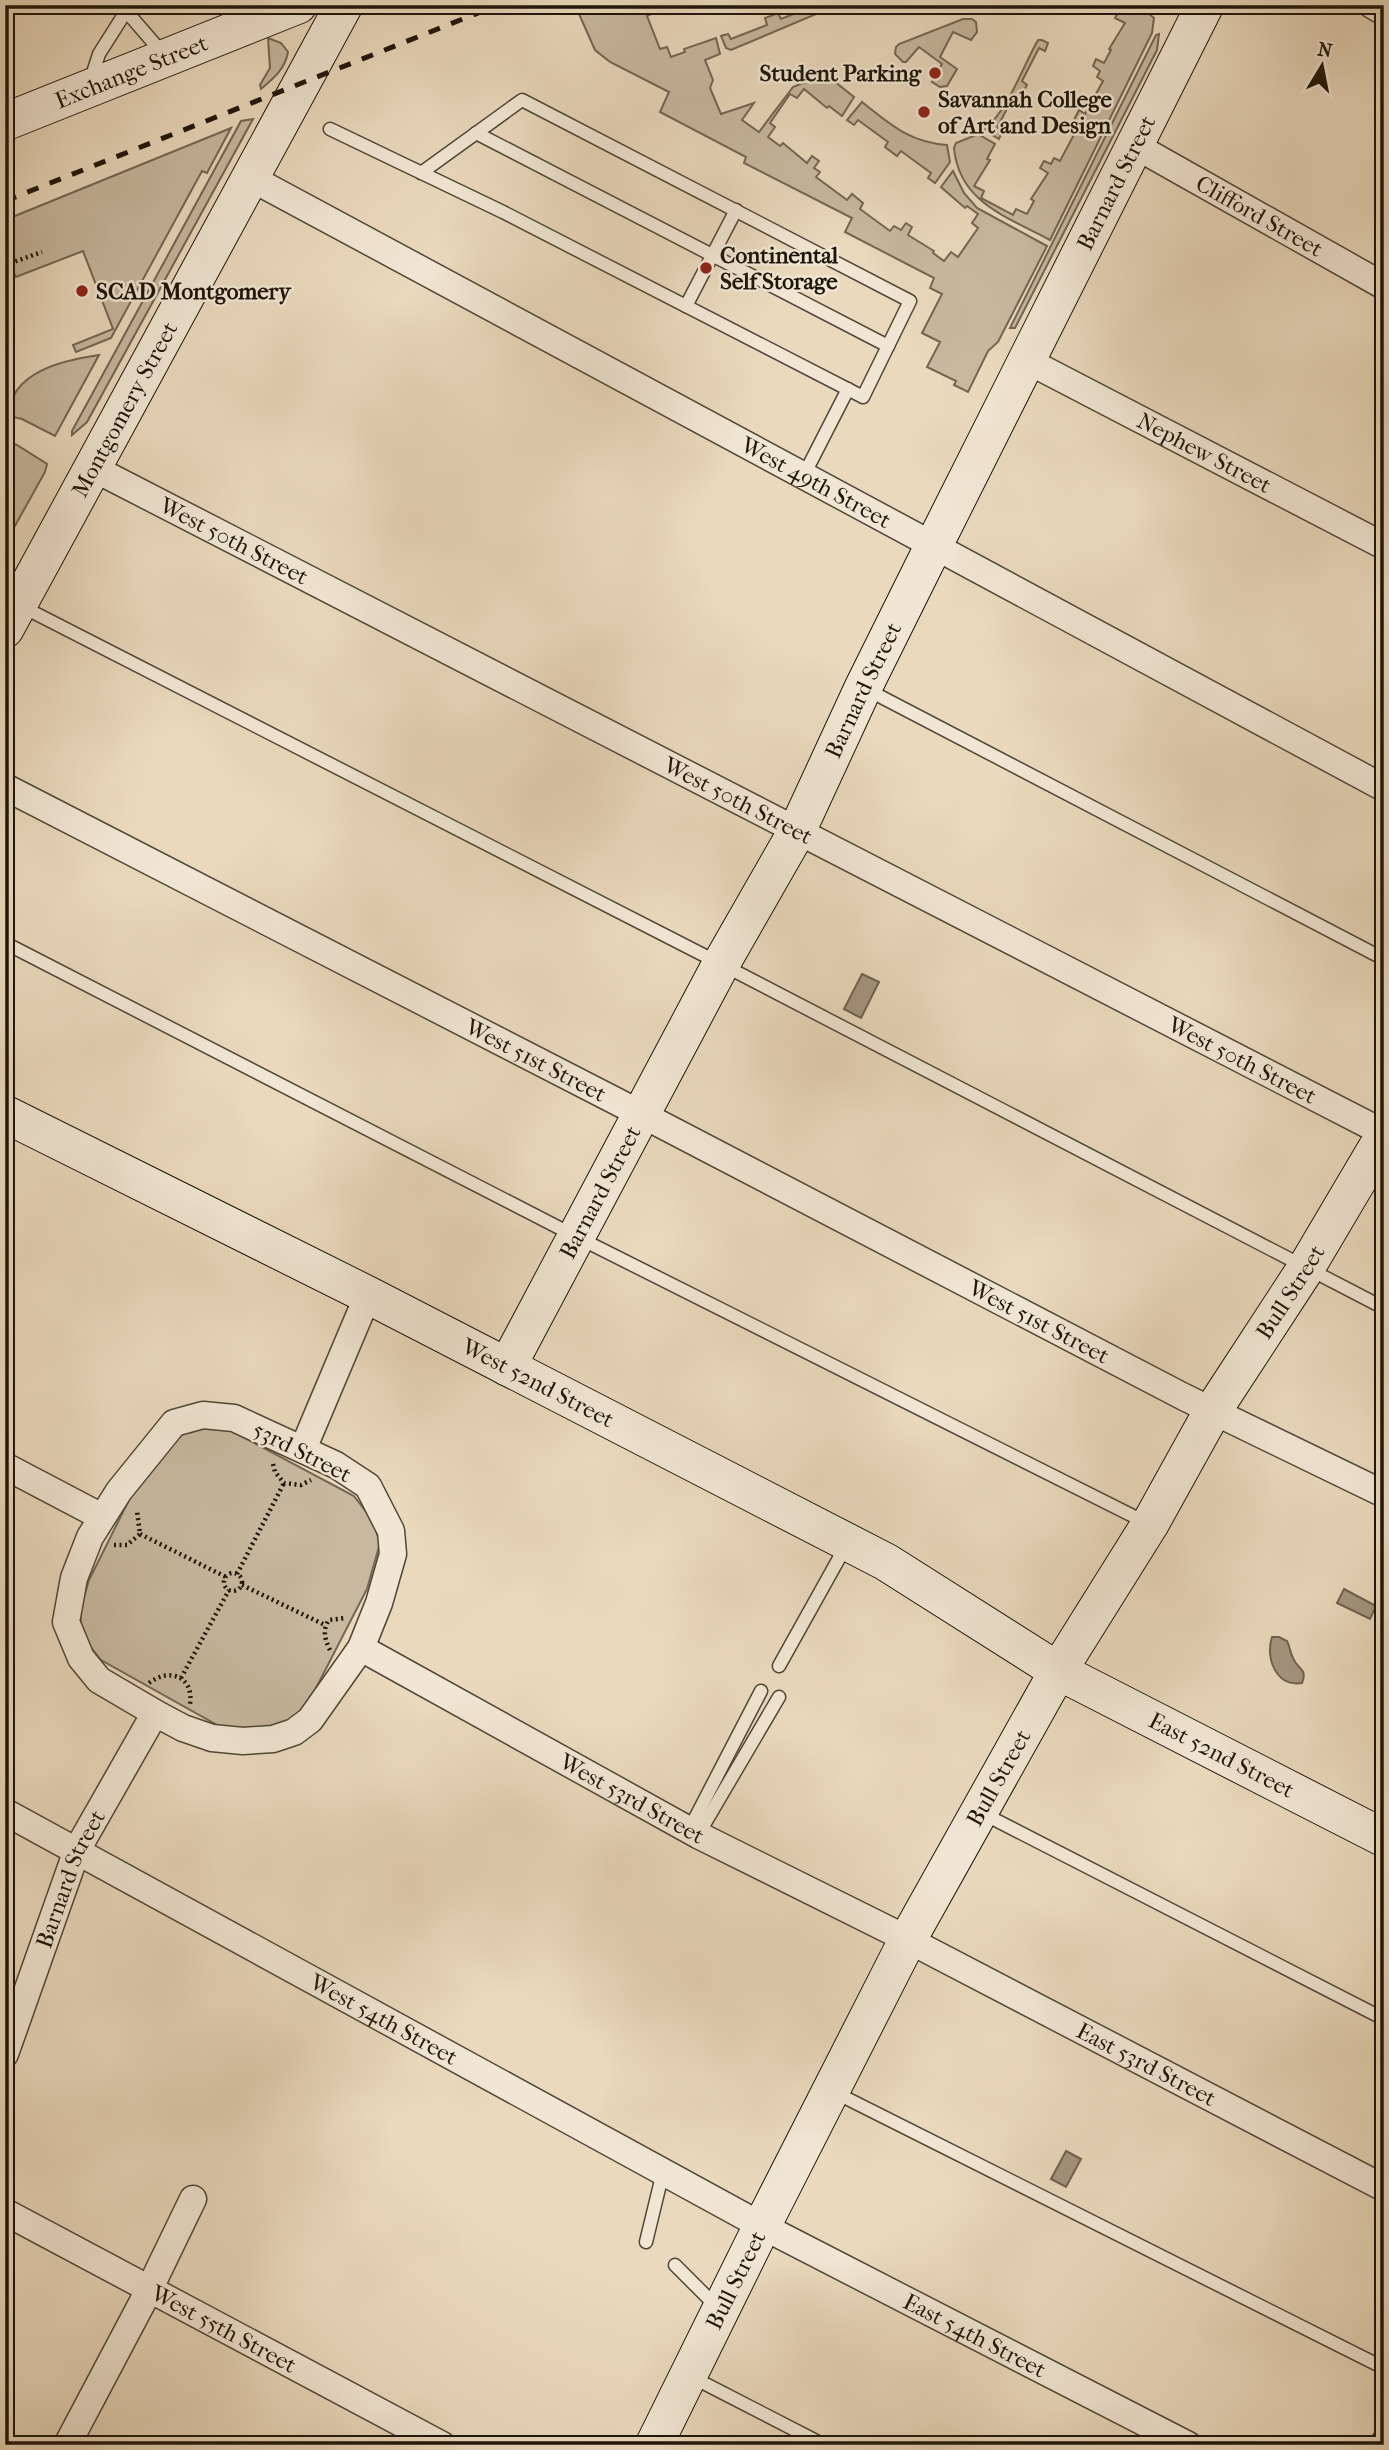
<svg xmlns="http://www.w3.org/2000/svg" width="1389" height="2450" font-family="'IM FELL French Canon',serif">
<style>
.green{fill:#c7b89f;stroke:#726654;stroke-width:2}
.water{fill:#a49680;stroke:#6e6251;stroke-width:2}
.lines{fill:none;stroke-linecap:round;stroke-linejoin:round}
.lane-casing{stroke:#504637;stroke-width:15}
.street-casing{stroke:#504637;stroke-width:29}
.secondary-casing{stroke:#1d150a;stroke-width:39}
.path{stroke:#1d150a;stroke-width:4.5;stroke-dasharray:2 3.5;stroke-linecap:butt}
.lane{stroke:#f1e6d4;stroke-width:12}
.street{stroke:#f1e6d4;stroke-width:26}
.secondary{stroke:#f1e6d4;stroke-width:37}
.rail{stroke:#1d150a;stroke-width:5;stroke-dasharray:12 12;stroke-linecap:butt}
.poi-dot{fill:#8f2418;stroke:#f1e6d4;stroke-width:2.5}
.labels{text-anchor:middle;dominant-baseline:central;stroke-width:5;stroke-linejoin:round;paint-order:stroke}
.street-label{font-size:23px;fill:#1d150a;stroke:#f1e6d4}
.poi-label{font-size:23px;font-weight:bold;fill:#1d150a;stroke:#f1e6d4;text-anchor:start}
</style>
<rect width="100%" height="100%" fill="#ead9bd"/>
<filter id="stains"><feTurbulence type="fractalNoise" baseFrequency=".00286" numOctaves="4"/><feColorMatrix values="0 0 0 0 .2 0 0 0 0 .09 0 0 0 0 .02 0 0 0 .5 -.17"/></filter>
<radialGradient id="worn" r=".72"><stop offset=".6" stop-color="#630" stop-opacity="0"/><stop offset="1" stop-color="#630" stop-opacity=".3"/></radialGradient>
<g class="green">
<path d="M 575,5 L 650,5 L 653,13 L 647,16 L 660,49 L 667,47 L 671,57 L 685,52 L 684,49 L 716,38 L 720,54 L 705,60 L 713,80 L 710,88 L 721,114 L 754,103 L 742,120 L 759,132 L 793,87 L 825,74 L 854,97 L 842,116 L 829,106 L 827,108 L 804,89 L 797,98 L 790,94 L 770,123 L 775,127 L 768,137 L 780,146 L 783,143 L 807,163 L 812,156 L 819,161 L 814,168 L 820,172 L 816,177 L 847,200 L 852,194 L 863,203 L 860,209 L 890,231 L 894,226 L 901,230 L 906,223 L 912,227 L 908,235 L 934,251 L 933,253 L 944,261 L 951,252 L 958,257 L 978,228 L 972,223 L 978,214 L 967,206 L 965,208 L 941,187 L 953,171 L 964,193 L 977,208 L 1047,246 L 998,342 L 988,351 L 968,392 L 954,385 L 956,381 L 927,367 L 940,342 L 922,333 L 942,294 L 930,288 L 934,278 L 845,232 L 852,218 L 744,163 L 746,157 L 660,112 L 669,92 L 610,62 L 595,50 Z"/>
<path d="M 816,5 L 826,5 L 828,9 L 731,50 L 726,48 L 721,36 L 728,34 L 731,39 L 767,25 L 765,18 L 778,13 L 781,19 Z"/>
<path d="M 1109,5 C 1127,5 1140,5 1154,18 L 1152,33 L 1050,240 C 1008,217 959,203 954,148 L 956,143 L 978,134 L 995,144 L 987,159 L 990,160 L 974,186 L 984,191 L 981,198 L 1013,215 L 1016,209 L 1027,214 L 1034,201 L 1031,199 L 1048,173 L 1040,168 L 1044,161 L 1051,164 L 1054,158 L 1060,161 L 1078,127 L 1072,124 L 1079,110 L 1085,114 L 1103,81 L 1097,77 L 1100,71 L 1093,66 L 1096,59 L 1104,63 L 1111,50 L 1109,49 L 1125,23 L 1115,18 L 1119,11 Z"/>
<path d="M 963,19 L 972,19 L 976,22 L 977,32 L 971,40 L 953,32 L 940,57 L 957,69 L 947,86 L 940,87 L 932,82 L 942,64 L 919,47 L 906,62 L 903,62 L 895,54 L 896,47 L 899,44 Z"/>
<path d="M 1159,34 L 1157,50 L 1015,328 L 1010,328 C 1059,231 1107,133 1156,35 Z"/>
<path d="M 268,38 L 281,43 L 288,52 C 285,69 274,78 261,89 L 260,85 L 270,68 Z"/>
<path d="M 1038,40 L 1042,40 L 1048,43 L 1045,51 L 1039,48 L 1022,81 L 1027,85 L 1020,98 L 1014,95 L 997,128 L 1002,132 L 999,139 L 984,130 C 1010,107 1021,70 1038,40 Z"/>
<path d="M 862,102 C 891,125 909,142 947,145 L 950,162 L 935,183 L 928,178 L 931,173 L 901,151 L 897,156 L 885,147 L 888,142 L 858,120 L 854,125 L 847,120 Z"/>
<path d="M 253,119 L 87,422 L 72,435 L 72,431 L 241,121 Z"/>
<path d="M 231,128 L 207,173 L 202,171 L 111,338 L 76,352 L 73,345 L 113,329 L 83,251 L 16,277 L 12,269 L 5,271 L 5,220 Z"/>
<path d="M 99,355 L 55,436 L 22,419 L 9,416 C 9,372 64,360 99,355 Z"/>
<path d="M 5,441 L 17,445 L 47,464 L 45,472 L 11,533 L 5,532 Z"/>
<path d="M 203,1426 L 228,1429 L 354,1496 L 373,1521 L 380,1543 L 367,1589 L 315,1690 L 292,1724 L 260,1733 L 219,1726 L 101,1660 L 82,1636 L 80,1610 L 89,1580 L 131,1496 L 179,1433 Z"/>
</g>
<g class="water">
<path d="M 862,974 L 879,982 L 861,1018 L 844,1009 Z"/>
<path d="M 1344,1589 L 1376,1606 L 1370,1619 L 1337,1603 Z"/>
<path d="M 1272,1637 L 1279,1637 L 1287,1641 C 1290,1647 1290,1652 1293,1658 C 1297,1669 1308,1668 1302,1683 C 1276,1687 1265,1658 1272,1637 Z"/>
<path d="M 1066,2151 L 1081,2159 L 1066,2187 L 1051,2179 Z"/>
</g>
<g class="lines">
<g class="lane-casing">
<g id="lane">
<path d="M 126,11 L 165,56"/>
<path d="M 90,82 L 99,54 L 130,5"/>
<path d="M 330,129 L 503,212 L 863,397 L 910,301 L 522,100 L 421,173"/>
<path d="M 476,133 L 888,346"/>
<path d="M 686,306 L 736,210"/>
<path d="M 804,475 L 848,389"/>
<path d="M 21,606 L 721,964 L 1384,1308"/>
<path d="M 866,689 L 1384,959"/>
<path d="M 5,943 L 577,1237 L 1147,1523"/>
<path d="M 779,1666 L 847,1544"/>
<path d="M 982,1813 L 1384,2019"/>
<path d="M 689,1830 L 761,1691"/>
<path d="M 698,1835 L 779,1697"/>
<path d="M 834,2092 L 1384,2368"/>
<path d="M 646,2242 L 663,2172"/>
<path d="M 675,2265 L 717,2307"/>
<path d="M 690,2376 L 824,2445"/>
</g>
</g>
<g class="street-casing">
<g id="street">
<path d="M 1372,5 L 1384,12"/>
<path id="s1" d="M 1134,145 L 1384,286"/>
<path id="s2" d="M 249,177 L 1384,788"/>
<path id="s3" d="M 1026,360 L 1384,546"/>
<path id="s4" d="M 91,467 L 1384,1133"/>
<path id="s5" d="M 5,787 L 641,1114 L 1184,1397 L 1384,1494"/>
<path d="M 203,1415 L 234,1418 L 336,1465 L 368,1486 L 391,1531 L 393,1554 L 379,1603 L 361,1648 L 310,1720 L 294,1732 L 273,1739 L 243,1741 L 212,1738 L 183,1728 L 155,1713 L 99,1680 L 81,1658 L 66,1622 L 74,1578 L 90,1537 L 119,1491 L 174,1423 Z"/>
<path d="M 303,1449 L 368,1295"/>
<path d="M 5,1466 L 102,1517"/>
<path id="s6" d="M 361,1648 L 698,1835 L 895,1933 L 1384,2188"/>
<path id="s7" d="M 5,1812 L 762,2226 L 1188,2445"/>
<path id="s8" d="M 5,2054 L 77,1850 L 155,1713"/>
<path id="s9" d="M 5,2212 L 442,2445"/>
<path d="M 67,2445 L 149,2290 L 193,2199"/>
<path d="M 1383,2445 L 1384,2443"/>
</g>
</g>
<g class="secondary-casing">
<g id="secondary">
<path id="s10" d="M 5,122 L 298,5"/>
<path id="s11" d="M 5,629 L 344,5"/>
<path id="s12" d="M 5,1114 L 368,1295 L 886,1562 L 1058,1671 L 1384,1838"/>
<path id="s13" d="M 507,1367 L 721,964 L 797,831 L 863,688 L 934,545 L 1205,5"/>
<path id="s14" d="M 654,2445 L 762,2226 L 908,1939 L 1058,1671 L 1150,1524 L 1212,1412 L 1306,1268 L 1384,1136"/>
</g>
</g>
<g class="path">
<path d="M 5,265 L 42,252"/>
<path d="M 273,1464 L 275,1472 L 284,1483 L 301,1485 L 311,1480"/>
<path d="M 140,1534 L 226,1577"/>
<path d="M 114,1545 L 127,1545 L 140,1534 L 137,1511"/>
<circle cx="233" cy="1582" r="9"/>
<path d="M 237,1574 L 284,1483"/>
<path d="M 242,1585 L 325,1625"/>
<path d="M 330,1650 C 325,1640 322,1630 329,1620 L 346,1618"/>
<path d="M 181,1678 L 229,1590"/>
<path d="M 149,1683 C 170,1667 194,1677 190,1704"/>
</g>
<use href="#lane" class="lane"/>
<use href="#street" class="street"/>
<use href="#secondary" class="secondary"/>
<path class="rail" d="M 5,201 L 498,5"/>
</g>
<g class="poi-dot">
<circle cx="935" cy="73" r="7"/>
<circle cx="924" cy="112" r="7"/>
<circle cx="706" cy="268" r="7"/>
<circle cx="82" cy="291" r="7"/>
</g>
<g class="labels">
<g class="street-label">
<text stroke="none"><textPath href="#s10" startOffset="136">Exchange Street</textPath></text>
<text stroke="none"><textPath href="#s13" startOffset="1332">Barnard Street</textPath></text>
<text stroke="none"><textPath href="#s1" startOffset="144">Clifford Street</textPath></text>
<text stroke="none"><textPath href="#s11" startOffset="250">Montgomery Street</textPath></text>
<text stroke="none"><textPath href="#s3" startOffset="201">Nephew Street</textPath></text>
<text stroke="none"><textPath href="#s2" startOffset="644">West 49th Street</textPath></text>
<text stroke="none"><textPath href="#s4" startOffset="161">West 50th Street</textPath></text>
<text stroke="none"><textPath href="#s13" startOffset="765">Barnard Street</textPath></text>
<text stroke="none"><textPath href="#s4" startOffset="728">West 50th Street</textPath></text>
<text stroke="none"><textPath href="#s5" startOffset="597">West 51st Street</textPath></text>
<text stroke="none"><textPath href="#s4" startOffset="1295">West 50th Street</textPath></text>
<text stroke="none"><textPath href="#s13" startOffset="198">Barnard Street</textPath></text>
<text stroke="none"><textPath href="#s14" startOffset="1318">Bull Street</textPath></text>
<text stroke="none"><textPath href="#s5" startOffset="1164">West 51st Street</textPath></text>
<text stroke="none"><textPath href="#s12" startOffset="597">West 52nd Street</textPath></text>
<text transform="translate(302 1452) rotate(27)">53rd Street</text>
<text stroke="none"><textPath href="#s12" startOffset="1376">East 52nd Street</textPath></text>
<text stroke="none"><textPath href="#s14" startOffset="751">Bull Street</textPath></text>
<text stroke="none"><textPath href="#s6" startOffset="310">West 53rd Street</textPath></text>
<text stroke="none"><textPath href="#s8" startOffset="187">Barnard Street</textPath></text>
<text stroke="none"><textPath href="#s7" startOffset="432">West 54th Street</textPath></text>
<text stroke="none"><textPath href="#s6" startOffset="889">East 53rd Street</textPath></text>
<text stroke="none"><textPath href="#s14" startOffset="184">Bull Street</textPath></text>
<text stroke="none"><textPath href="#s9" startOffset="248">West 55th Street</textPath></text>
<text stroke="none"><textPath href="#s7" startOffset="1102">East 54th Street</textPath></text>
</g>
<g class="poi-label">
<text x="921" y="73" text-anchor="end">Student Parking</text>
<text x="938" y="99">Savannah College<tspan x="938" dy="26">of Art and Design</tspan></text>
<text x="720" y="255">Continental<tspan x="720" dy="26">Self Storage</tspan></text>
<text x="96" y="291">SCAD Montgomery</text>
</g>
</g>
<rect width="1389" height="2450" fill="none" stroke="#ead9bd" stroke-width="28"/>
<rect x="7" y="7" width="1375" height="2436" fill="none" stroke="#1d150a" stroke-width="3.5"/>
<rect x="14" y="14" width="1361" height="2422" fill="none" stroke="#1d150a" stroke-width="2"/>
<g transform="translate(1322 66) rotate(10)" stroke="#f1e6d4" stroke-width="5" paint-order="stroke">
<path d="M0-5L12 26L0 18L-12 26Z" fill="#1d150a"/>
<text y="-10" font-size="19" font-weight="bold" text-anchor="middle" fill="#1d150a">N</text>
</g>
<rect width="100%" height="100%" filter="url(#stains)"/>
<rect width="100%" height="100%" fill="url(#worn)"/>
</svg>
